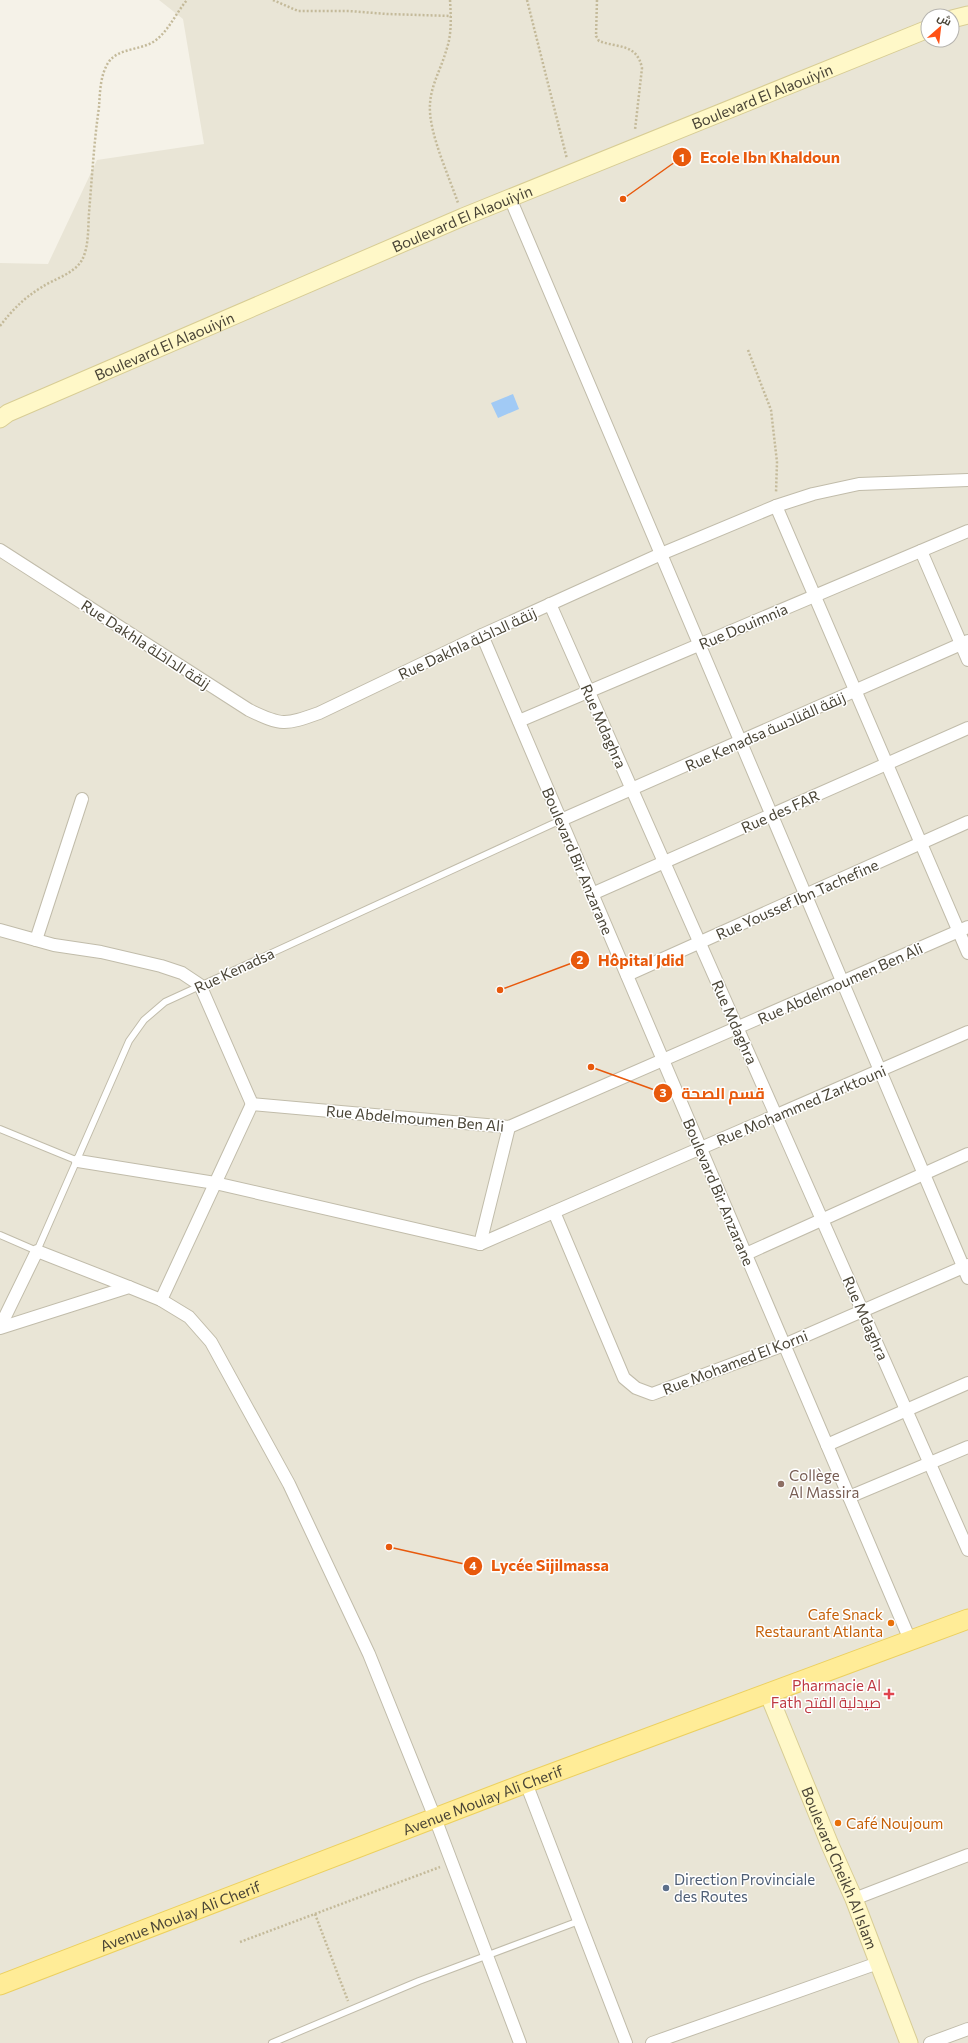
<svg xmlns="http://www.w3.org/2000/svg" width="968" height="2043" font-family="Commissioner,Cairo,sans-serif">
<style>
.residential{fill:#e9e5d6;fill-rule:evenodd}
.water{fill:#a1caf5}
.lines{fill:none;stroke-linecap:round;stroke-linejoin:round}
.lane-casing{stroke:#c1bcaa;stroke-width:8}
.street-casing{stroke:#c1bcaa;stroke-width:14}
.secondary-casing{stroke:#d8cd95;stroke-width:19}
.primary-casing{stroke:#ecd05f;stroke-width:21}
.path{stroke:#c4ba9a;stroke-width:2.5;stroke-dasharray:2 2;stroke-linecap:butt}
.lane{stroke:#fff;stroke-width:6}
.street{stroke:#fff;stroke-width:12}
.secondary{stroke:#fff8c8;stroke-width:17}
.primary{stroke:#ffec97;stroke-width:19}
.education-dot{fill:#8d6e63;stroke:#fff;stroke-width:1.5}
.food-dot{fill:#e8710a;stroke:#fff;stroke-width:1.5}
.health-dot{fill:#e0444e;stroke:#fff;stroke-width:1.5}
.service-dot{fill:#5c6f8a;stroke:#fff;stroke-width:1.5}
.labels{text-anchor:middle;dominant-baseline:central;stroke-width:3;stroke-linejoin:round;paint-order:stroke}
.street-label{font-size:15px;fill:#494436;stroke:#fff}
.education-label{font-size:15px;fill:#785e54;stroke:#fff;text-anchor:start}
.food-label{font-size:15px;fill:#c56008;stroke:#fff;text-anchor:end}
.health-label{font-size:15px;fill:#be3a42;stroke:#fff;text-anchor:end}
.service-label{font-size:15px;fill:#4e5e75;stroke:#fff;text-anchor:start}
.leader{fill:none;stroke:#e8590c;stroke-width:1.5}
.callout-dot{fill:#e8590c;stroke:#fff;stroke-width:1.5}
.mark-label{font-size:12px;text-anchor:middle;font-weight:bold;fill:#fff}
.callout-label{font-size:16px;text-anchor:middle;font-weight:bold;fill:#e8590c;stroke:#fff;stroke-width:3;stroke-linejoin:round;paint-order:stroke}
</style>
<rect width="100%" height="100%" fill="#f5f2e8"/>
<path class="residential" d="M 159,0 L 968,0 L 968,2043 L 0,2043 L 0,263 L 48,264 L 97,160 L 204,144 L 183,19 ZM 928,16 L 952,16 L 952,40 L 928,40 Z"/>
<path class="water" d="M 513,394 L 519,409 L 498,418 L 491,403 Z"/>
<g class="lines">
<g class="lane-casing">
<g id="lane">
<path d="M 0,1129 L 78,1161"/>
<path d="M 0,1235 L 37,1251 L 129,1041 L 144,1020 L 165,1002 L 561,820"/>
<path d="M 272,2043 L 419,1981 L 579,1921"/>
</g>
</g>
<g class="street-casing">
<g id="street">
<path d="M 510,198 L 968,1278"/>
<path d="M 776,506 L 968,953"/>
<path d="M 0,550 L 249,710 C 282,726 285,725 319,713 L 482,635 L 661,554 L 776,506 L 813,494 L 859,484 L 968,480"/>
<path d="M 921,551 L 968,660"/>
<path d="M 550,604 L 968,1550"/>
<path d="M 482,635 L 910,1640"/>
<path d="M 519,721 L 968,531"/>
<path d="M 561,820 L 968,641"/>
<path d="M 592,894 L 968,728"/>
<path d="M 0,930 L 54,945 L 101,952 L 161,966 L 182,973 L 200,985 L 252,1104"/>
<path d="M 36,940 L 82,799"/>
<path d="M 627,975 L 968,822"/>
<path d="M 78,1161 L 215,1183 L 480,1244"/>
<path d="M 554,1212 L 624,1378 L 636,1388 L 652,1394 L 784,1345 L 968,1265"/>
<path d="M 480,1244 L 968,1032"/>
<path d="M 480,1244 L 509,1127"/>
<path d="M 746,1254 L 968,1154"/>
<path d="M 161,1300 L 252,1104 L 509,1127 L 968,927"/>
<path d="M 0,1327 L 37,1251 L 129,1287"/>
<path d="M 0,1328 L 129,1287 L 161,1300 L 189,1317 L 211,1342 L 289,1484 L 369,1654 L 435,1818 L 520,2043"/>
<path d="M 827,1445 L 968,1383"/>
<path d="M 849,1497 L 968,1447"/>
<path d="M 526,1783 L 626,2043"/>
<path d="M 854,1899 L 968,1855"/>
<path d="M 652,2043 L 878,1963"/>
<path d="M 930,2043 L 968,2029"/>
</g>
</g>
<g class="secondary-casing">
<g id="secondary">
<path d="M 952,19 L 968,15"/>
<path id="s1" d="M 0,419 L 8,413 L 463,217 L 928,29"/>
<path id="s2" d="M 768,1693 L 830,1845 L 854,1899 L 909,2043"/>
</g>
</g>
<g class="primary-casing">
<g id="primary">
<path id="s3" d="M 0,1985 L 526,1783 L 968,1619"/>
</g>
</g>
<g class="path">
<path d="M 273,0 L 298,11 L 349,11 L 387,14 L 451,16"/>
<path d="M 450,0 C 451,17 452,35 446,51 C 441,69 431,85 430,104 C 428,132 449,176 458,203"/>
<path d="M 527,0 L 567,159"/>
<path d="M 597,0 L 596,36 L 599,41 C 617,48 637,43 642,68 L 635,130"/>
<path d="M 0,326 C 13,309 24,298 42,287 C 54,279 74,274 82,260 C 89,247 88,227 89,213 C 92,177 94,142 99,107 C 100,93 100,76 108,63 C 118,47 142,51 156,40 C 169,30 176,13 187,0"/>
<path d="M 748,350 L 771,410 L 777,462 L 776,493"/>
<path d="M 315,1914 L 348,2001"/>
<path d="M 240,1942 L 440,1867"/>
</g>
<use href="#lane" class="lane"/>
<use href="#street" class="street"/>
<use href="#secondary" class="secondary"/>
<use href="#primary" class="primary"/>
</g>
<circle class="education-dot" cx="781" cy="1484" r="4"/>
<g class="food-dot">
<circle cx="891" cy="1623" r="4"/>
<circle cx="838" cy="1823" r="4"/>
</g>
<path class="health-dot" d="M887 1688h4v4h4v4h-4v4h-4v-4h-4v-4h4z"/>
<circle class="service-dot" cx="666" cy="1888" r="4"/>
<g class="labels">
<g class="street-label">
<text stroke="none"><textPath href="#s1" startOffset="828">Boulevard El Alaouiyin</textPath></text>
<text stroke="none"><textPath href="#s1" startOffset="504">Boulevard El Alaouiyin</textPath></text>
<text stroke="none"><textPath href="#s1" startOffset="180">Boulevard El Alaouiyin</textPath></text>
<text transform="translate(743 626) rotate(-23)">Rue Douimnia</text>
<text transform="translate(467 643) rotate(-25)">Rue Dakhla زنقة الداخلة</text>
<text transform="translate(146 644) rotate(33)">Rue Dakhla زنقة الداخلة</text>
<text transform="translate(604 726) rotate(66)">Rue Mdaghra</text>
<text transform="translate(765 731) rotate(-24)">Rue Kenadsa زنقة القنادسة</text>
<text transform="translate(780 811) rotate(-24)">Rue des FAR</text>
<text transform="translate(578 861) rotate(67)">Boulevard Bir Anzarane</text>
<text transform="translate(797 899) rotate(-24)">Rue Youssef Ibn Tachefine</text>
<text transform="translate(234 970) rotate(-25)">Rue Kenadsa</text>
<text transform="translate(840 983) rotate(-24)">Rue Abdelmoumen Ben Ali</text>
<text transform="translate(735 1022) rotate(66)">Rue Mdaghra</text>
<text transform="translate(801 1105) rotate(-23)">Rue Mohammed Zarktouni</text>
<text transform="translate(415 1118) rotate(5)">Rue Abdelmoumen Ben Ali</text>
<text transform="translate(719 1192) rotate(67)">Boulevard Bir Anzarane</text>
<text transform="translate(866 1318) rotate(66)">Rue Mdaghra</text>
<text transform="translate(735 1362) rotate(-21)">Rue Mohamed El Korni</text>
<text stroke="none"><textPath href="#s3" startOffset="517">Avenue Moulay Ali Cherif</textPath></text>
<text stroke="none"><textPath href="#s2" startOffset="189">Boulevard Cheikh Al Islam</textPath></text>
<text stroke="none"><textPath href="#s3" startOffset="193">Avenue Moulay Ali Cherif</textPath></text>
</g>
<g class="education-label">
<text x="789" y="1475">Collège<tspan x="789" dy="17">Al Massira</tspan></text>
</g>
<g class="food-label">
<text x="883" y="1614">Cafe Snack<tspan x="883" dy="17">Restaurant Atlanta</tspan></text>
<text x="846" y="1823" text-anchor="start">Café Noujoum</text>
</g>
<g class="health-label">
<text x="881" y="1685">Pharmacie Al<tspan x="881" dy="17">Fath صيدلية الفتح</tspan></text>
</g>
<g class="service-label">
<text x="674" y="1879">Direction Provinciale<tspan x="674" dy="17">des Routes</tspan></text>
</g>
</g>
<path class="leader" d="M623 199L682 157M500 990L580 960M591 1067L663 1093M389 1547L473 1566"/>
<g class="callout-dot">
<circle cx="623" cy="199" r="4"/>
<circle cx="500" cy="990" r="4"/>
<circle cx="591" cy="1067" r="4"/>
<circle cx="389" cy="1547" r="4"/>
<circle cx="682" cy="157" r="10"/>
<circle cx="580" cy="960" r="10"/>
<circle cx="663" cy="1093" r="10"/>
<circle cx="473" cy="1566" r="10"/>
</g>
<g class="mark-label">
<text x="682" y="162">1</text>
<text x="580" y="964">2</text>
<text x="663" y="1097">3</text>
<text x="473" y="1570">4</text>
</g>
<g class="callout-label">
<text x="770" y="163">Ecole Ibn Khaldoun</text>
<text x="641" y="966">Hôpital Jdid</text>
<text x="723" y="1099">قسم الصحة</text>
<text x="550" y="1571">Lycée Sijilmassa</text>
</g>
<g transform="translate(940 28) rotate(28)"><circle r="19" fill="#ffffff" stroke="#b6b4af"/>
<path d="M0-3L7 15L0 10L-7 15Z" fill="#ff5115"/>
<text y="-6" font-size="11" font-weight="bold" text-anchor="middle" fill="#494436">ش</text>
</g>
</svg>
